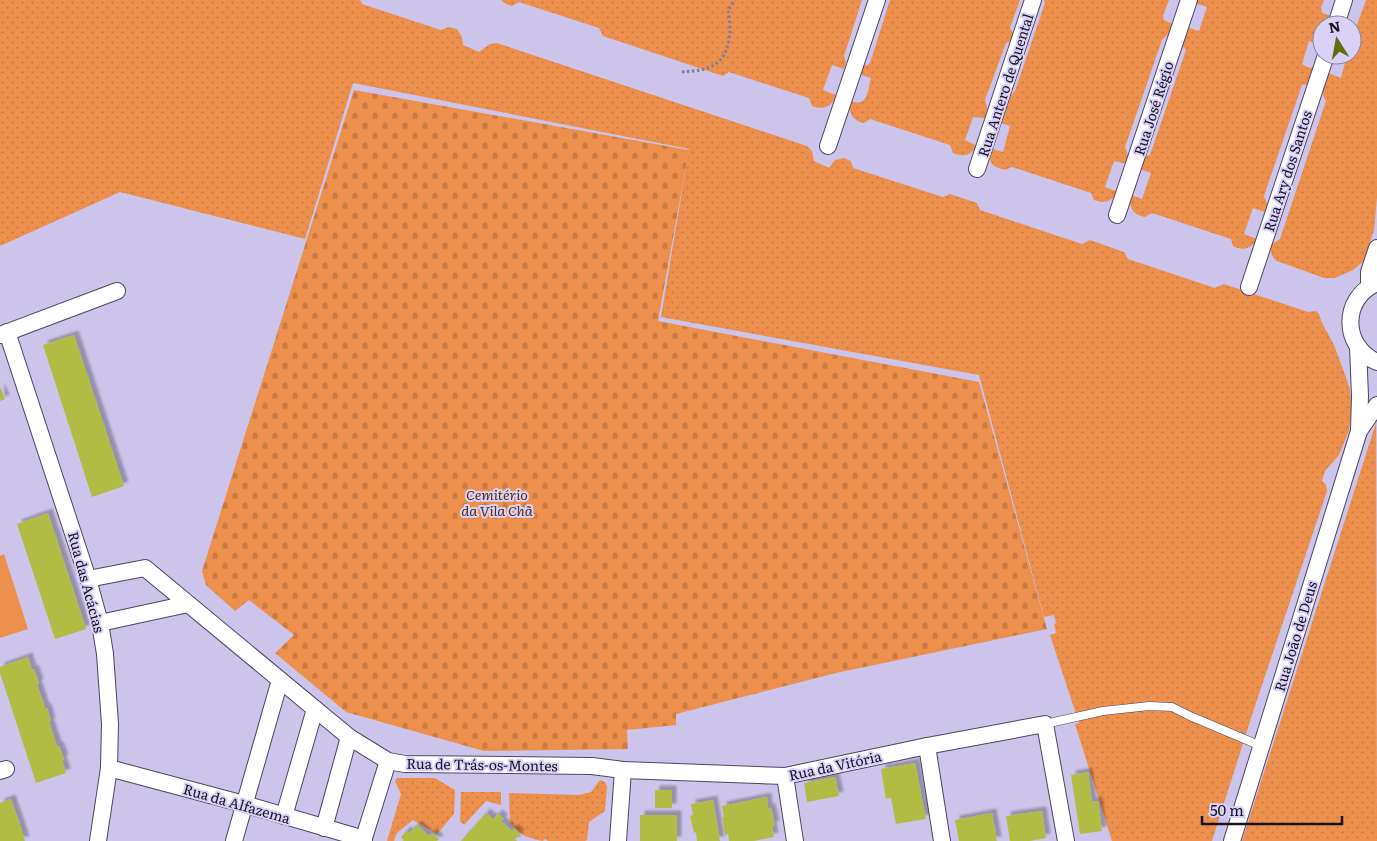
<svg xmlns="http://www.w3.org/2000/svg" width="1377" height="841" font-family="Literata,serif">
<style>
.grass{fill:url(#grass-dots)}
.cemetery{fill:url(#cemetery-stones)}
.pitch{fill:#ed904d}
.building{fill:#b1bc45;filter:url(#shadow)}
.lines{fill:none;stroke-linecap:round;stroke-linejoin:round}
.lane-casing{stroke:#4d4565;stroke-width:9}
.street-casing{stroke:#4d4565;stroke-width:18}
.path{stroke:#817b97;stroke-width:3;stroke-dasharray:2.5 2.5;stroke-linecap:butt}
.lane{stroke:#fff;stroke-width:8}
.street{stroke:#fff;stroke-width:16}
.labels{text-anchor:middle;dominant-baseline:central;stroke-width:4;stroke-linejoin:round;paint-order:stroke}
.street-label{font-size:14px;fill:#171422;stroke:#d9d1f8}
.park-label{font-size:14px;font-style:italic;fill:#552f13;stroke:#d9d1f8}
</style>
<defs>
<pattern id="grass-dots" width="8" height="8" patternUnits="userSpaceOnUse" patternTransform="scale(1.25)"><rect width="8" height="8" fill="#ed904d"/><path d="M2 2h.1M6 6h.1" fill="none" stroke="#ca7b43" stroke-width="1.8" stroke-linecap="round"/></pattern>
<pattern id="cemetery-stones" width="16" height="16" patternUnits="userSpaceOnUse" patternTransform="scale(1.25)"><rect width="16" height="16" fill="#ed904d"/><path d="M2 7V4a2 2 0 0 1 4 0v3zM10 15v-3a2 2 0 0 1 4 0v3z" fill="#ca7b43"/></pattern>
<filter id="shadow"><feDropShadow dx="4.5" dy="-4.5" stdDeviation="1" flood-color="#0004"/></filter>
</defs>
<rect width="100%" height="100%" fill="#ccc4ea"/>
<g class="grass">
<path d="M 0,0 L 360,0 L 362,4 L 441,30 L 449,27 L 457,29 L 462,37 L 463,45 L 479,52 L 490,44 L 497,43 L 807,146 L 812,151 L 814,161 L 829,168 L 835,160 L 844,158 L 851,161 L 853,168 L 943,197 L 950,194 L 977,203 L 980,210 L 1082,244 L 1090,240 L 1124,252 L 1128,259 L 1215,288 L 1224,284 L 1308,312 L 1316,311 L 1319,314 L 1322,323 L 1334,345 L 1347,380 L 1350,390 L 1352,410 L 1349,430 L 1339,455 L 1325,471 L 1322,481 L 1326,485 L 1327,491 L 1254,709 L 1212,841 L 1112,841 L 1075,724 L 1079,723 L 1050,635 L 1056,633 L 1054,624 L 1056,623 L 1054,615 L 1044,617 L 979,375 L 661,317 L 689,149 L 353,83 L 305,239 L 120,192 L 0,246 Z"/>
<path d="M 501,0 L 862,0 L 844,56 L 846,62 L 844,69 L 832,65 L 823,90 L 836,95 C 831,107 825,110 812,106 L 809,98 L 729,72 L 723,76 L 603,36 L 599,28 L 519,2 L 512,6 L 506,4 Z"/>
<path d="M 890,0 L 1020,0 L 1010,28 L 1014,35 L 1013,40 L 1006,43 L 985,100 L 988,112 L 985,118 L 973,117 L 965,140 L 977,146 C 970,156 964,157 953,153 L 950,145 L 870,119 L 864,123 C 853,121 847,112 851,101 C 853,102 858,103 860,102 C 868,101 869,85 871,78 L 861,75 L 863,65 L 867,65 L 870,63 Z"/>
<path d="M 1044,0 L 1169,0 L 1163,16 L 1164,20 L 1173,24 L 1170,34 L 1166,36 L 1162,40 L 1125,147 L 1129,158 L 1127,164 L 1114,161 L 1105,187 L 1118,192 C 1112,201 1105,204 1094,200 L 1091,193 L 1012,167 L 1005,170 C 991,166 988,163 990,148 L 1003,152 L 1010,126 L 998,122 L 1002,114 L 1005,112 L 1004,108 C 1009,103 1010,95 1015,91 L 1045,3 Z"/>
<path d="M 1196,0 L 1324,0 L 1321,7 L 1322,13 L 1332,16 L 1329,25 L 1322,25 L 1322,45 L 1309,41 L 1302,64 L 1309,68 L 1314,67 L 1310,84 L 1302,85 L 1264,196 L 1268,206 L 1265,212 L 1253,208 L 1244,234 L 1257,239 C 1251,249 1243,251 1233,246 L 1231,239 L 1152,213 L 1145,217 C 1133,215 1128,207 1131,195 L 1142,199 L 1151,173 L 1139,169 L 1144,156 L 1150,155 L 1186,50 L 1184,47 L 1181,50 L 1178,50 L 1186,27 L 1199,31 L 1207,7 L 1195,3 Z"/>
<path d="M 1366,0 L 1377,0 L 1377,197 L 1374,230 L 1364,261 L 1353,270 L 1335,278 L 1324,278 L 1277,261 C 1271,257 1270,251 1272,244 L 1280,239 L 1326,101 C 1319,91 1324,83 1328,73 L 1341,78 L 1347,55 L 1352,55 L 1352,25 L 1345,25 L 1345,23 L 1357,25 Z"/>
<path d="M 1376,423 L 1377,841 L 1242,841 Z"/>
<path d="M 397,778 L 435,778 L 455,790 L 454,814 L 437,834 L 413,820 L 397,833 L 394,841 L 387,841 L 401,794 L 395,781 Z"/>
<path d="M 600,780 L 605,782 L 607,787 L 605,811 L 589,822 L 587,840 L 585,841 L 548,841 L 545,839 L 543,841 C 539,841 527,837 523,835 C 519,832 514,827 510,823 L 509,793 L 579,795 L 591,792 Z"/>
<path d="M 461,792 L 501,792 L 501,805 L 486,801 L 464,825 L 460,821 Z"/>
</g>
<path class="cemetery" d="M 354,90 L 689,150 L 658,321 L 979,382 L 1047,629 L 836,673 L 676,714 L 676,725 L 627,730 L 628,749 L 484,751 L 346,712 L 275,653 L 294,635 L 249,600 L 235,611 L 206,585 L 202,571 Z"/>
<path class="pitch" d="M 4,554 L 28,629 L 0,638 L 0,556 Z"/>
<g class="building">
<path d="M 74,335 L 124,486 L 92,497 L 43,345 Z"/>
<path d="M 0,387 L 5,399 L 0,401 Z"/>
<path d="M 48,513 L 86,629 L 55,639 L 17,524 Z"/>
<path d="M 28,657 L 32,670 L 34,669 L 39,683 L 37,684 L 45,708 L 47,708 L 51,722 L 49,722 L 57,746 L 59,746 L 64,759 L 62,760 L 66,773 L 36,783 L 0,673 L 0,667 Z"/>
<path d="M 915,763 L 926,819 L 896,824 L 891,798 L 886,799 L 881,769 Z"/>
<path d="M 1088,772 L 1092,802 L 1098,801 L 1102,831 L 1080,834 L 1071,775 Z"/>
<path d="M 835,777 L 839,796 L 807,802 L 804,783 Z"/>
<rect x="655" y="790" width="17" height="18"/>
<path d="M 767,797 L 768,808 L 771,808 L 775,825 L 772,826 L 774,837 L 754,841 L 729,841 L 728,834 L 725,835 L 722,817 L 724,817 L 722,806 Z"/>
<path d="M 11,799 L 23,834 L 25,841 L 0,841 L 0,803 Z"/>
<path d="M 713,800 L 720,841 L 697,841 L 696,832 L 694,833 L 690,816 L 693,815 L 691,804 Z"/>
<path d="M 1042,811 L 1046,838 L 1030,841 L 1010,841 L 1006,816 Z"/>
<path d="M 486,813 L 493,819 L 498,814 L 504,819 L 501,821 L 512,831 L 514,828 L 520,834 L 515,839 L 517,841 L 461,841 Z"/>
<path d="M 992,813 L 997,841 L 959,841 L 955,820 Z"/>
<rect x="640" y="815" width="37" height="26"/>
<path d="M 417,825 L 429,836 L 432,833 L 439,839 L 437,841 L 402,841 L 404,840 L 401,837 L 406,831 L 409,833 Z"/>
</g>
<g class="lines">
<g class="lane-casing">
<path id="lane" d="M 1045,724 L 1103,711 L 1149,706 L 1172,707 L 1190,716 L 1261,746"/>
</g>
<g class="street-casing">
<g id="street">
<path d="M 1336,25 L 1344,0"/>
<path d="M 828,146 L 877,0"/>
<path d="M 977,169 L 1033,0"/>
<path d="M 1117,215 L 1189,0"/>
<path d="M 1377,283 C 1341,298 1342,347 1377,362"/>
<path d="M 1369,286 L 1369,272 L 1377,248"/>
<path d="M 1249,287 L 1326,55"/>
<path d="M 7,332 L 88,579 L 100,623 L 105,654 L 110,724 L 109,768 L 98,841"/>
<path d="M 0,335 L 117,291"/>
<path d="M 1359,431 L 1377,405"/>
<path d="M 88,579 L 145,568 L 349,737 L 388,761 L 405,764 L 592,766 L 623,770 L 785,776 L 927,746 L 1045,724 L 1066,841"/>
<path d="M 100,623 L 188,604"/>
<path d="M 927,746 L 942,841"/>
<path d="M 109,768 L 244,804 L 364,839"/>
<path d="M 0,771 L 6,769"/>
<path d="M 785,776 L 795,841"/>
<path d="M 284,816 L 315,709"/>
<path d="M 324,828 L 349,737"/>
<path d="M 234,841 L 280,680"/>
<path d="M 363,841 L 388,761"/>
<path d="M 618,841 L 623,770"/>
<path d="M 1232,841 L 1359,431 L 1360,396 L 1358,347"/>
</g>
</g>
<path class="path" d="M 682,72 C 691,71 702,71 710,67 C 731,59 732,30 728,10 L 735,0"/>
<use href="#lane" class="lane"/>
<use href="#street" class="street"/>
</g>
<g class="labels">
<g class="street-label">
<text transform="translate(1005 85) rotate(-72)">Rua Antero de Quental</text>
<text transform="translate(1153 108) rotate(-72)">Rua José Régio</text>
<text transform="translate(1287 171) rotate(-72)">Rua Ary dos Santos</text>
<text transform="translate(87 582) rotate(75)">Rua das Acácias</text>
<text transform="translate(1295 636) rotate(-73)">Rua João de Deus</text>
<text transform="translate(482 764) rotate(1)">Rua de Trás-os-Montes</text>
<text transform="translate(835 765) rotate(-12)">Rua da Vitória</text>
<text transform="translate(237 803) rotate(16)">Rua da Alfazema</text>
</g>
<g class="park-label">
<text x="497" y="494">Cemitério<tspan x="497" dy="16">da Vila Chã</tspan></text>
</g>
</g>
<g transform="translate(1337 40) rotate(349)"><circle r="24" fill="#d9d1f8" stroke="#8b85a2"/>
<path d="M0-4L9 19L0 12L-9 19Z" fill="#646b0f"/>
<text y="-8" font-size="14" font-weight="bold" text-anchor="middle" fill="#171422">N</text>
</g>
<path d="M1202 816v8h140v-8" fill="none" stroke="#171422" stroke-width="2.5"/>
<text x="1210" y="816" font-size="15" fill="#171422" stroke="#d9d1f8" stroke-width="4" paint-order="stroke">50 m</text>
</svg>
